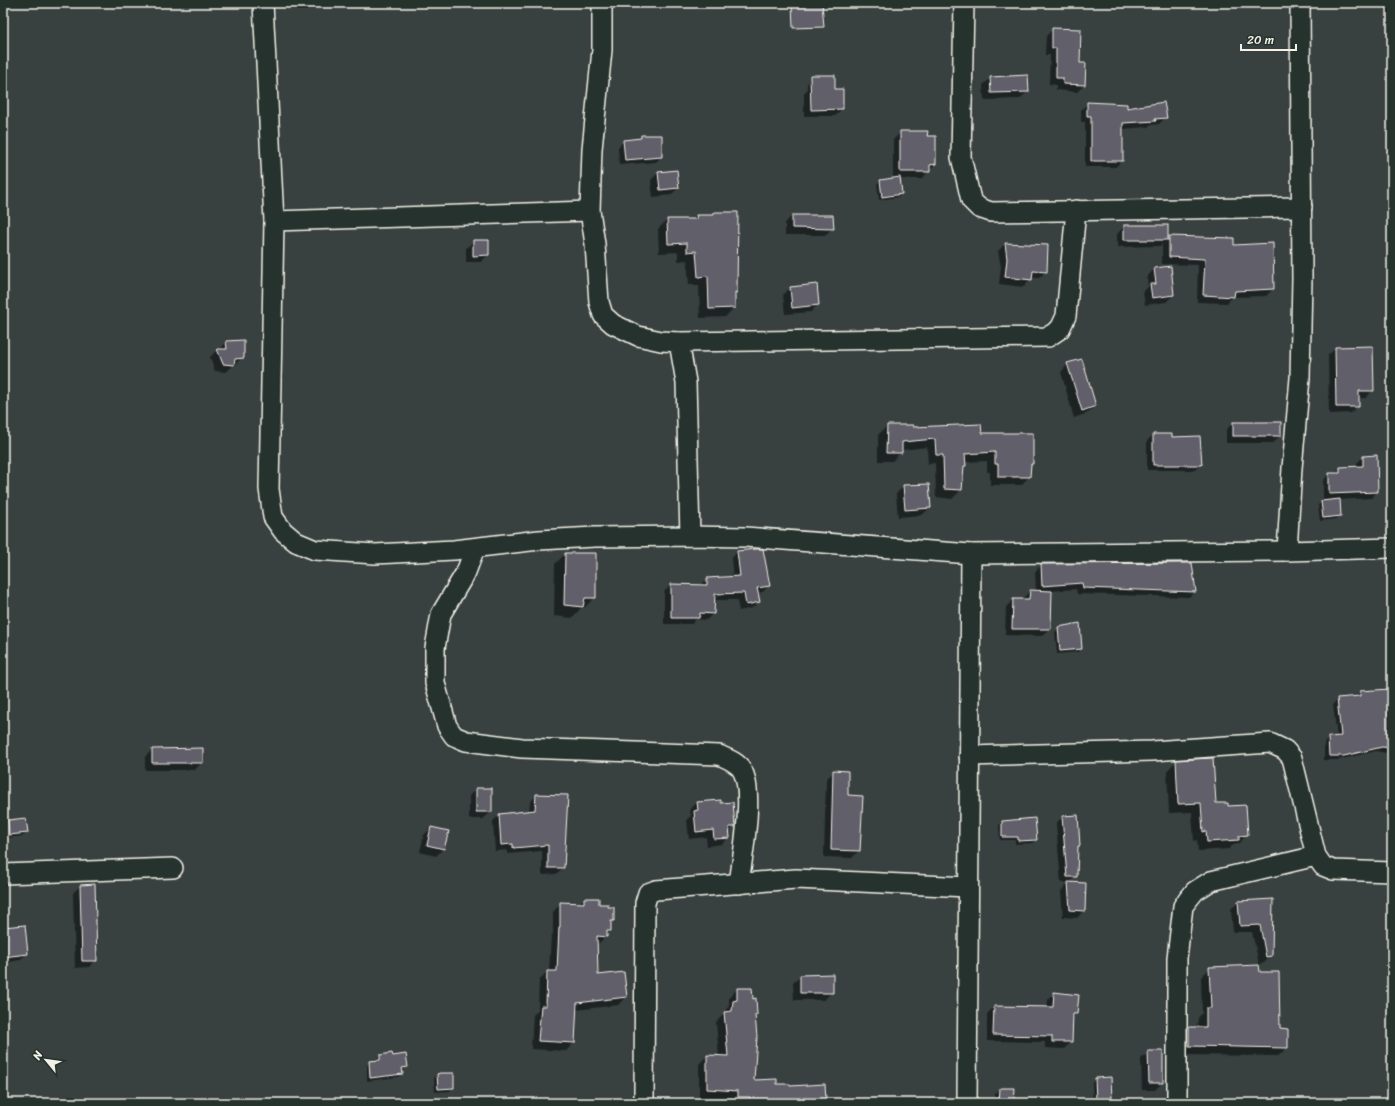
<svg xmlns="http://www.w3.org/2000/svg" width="1395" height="1106" font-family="Sriracha,sans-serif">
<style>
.shadow{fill:#0007}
.building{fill:#615f6b;stroke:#f4f1e8}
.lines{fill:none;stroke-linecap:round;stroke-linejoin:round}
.street-casing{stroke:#f4f1e8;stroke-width:22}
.street{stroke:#26332d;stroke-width:19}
</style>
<rect width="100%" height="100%" fill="#384040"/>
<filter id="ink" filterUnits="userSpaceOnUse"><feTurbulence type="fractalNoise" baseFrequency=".025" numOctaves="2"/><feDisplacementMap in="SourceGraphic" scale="8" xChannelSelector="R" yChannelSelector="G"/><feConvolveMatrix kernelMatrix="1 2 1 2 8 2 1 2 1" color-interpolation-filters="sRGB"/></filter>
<g filter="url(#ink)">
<g class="shadow">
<path d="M 1385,3 L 1392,3 L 1392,24 L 1388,24 Z"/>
<path d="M 1053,29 L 1079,64 L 1084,85 L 1077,92 L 1056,90 L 1056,85 L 1049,84 L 1050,55 L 1045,55 L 1046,36 Z"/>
<path d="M 814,76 L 842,109 L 835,116 L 804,116 L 804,93 L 807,90 L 807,84 Z"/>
<path d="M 991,78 L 1028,91 L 1020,99 L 984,100 L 983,85 Z"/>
<path d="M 1088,103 L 1126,109 L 1166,117 L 1159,124 L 1150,125 L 1148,127 L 1122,129 L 1122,160 L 1116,167 L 1085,167 L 1085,122 L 1081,122 L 1081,110 Z"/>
<path d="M 901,132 L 926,137 L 935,164 L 922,179 L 899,179 L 901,193 L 898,197 L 879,200 L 877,184 L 880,181 L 893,179 L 893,140 Z"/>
<path d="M 642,136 L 661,157 L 656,162 L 619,165 L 618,147 L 624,141 L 638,140 Z"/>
<path d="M 676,171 L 678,188 L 671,195 L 653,197 L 651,180 L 658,173 Z"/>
<path d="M 714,213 L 737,213 L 736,292 L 734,294 L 734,308 L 725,317 L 700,318 L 699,285 L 689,285 L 687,260 L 678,261 L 678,252 L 659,253 L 658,229 L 667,220 L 693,220 L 697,216 L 712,216 Z"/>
<path d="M 792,216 L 833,228 L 825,235 L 785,235 L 785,223 Z"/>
<path d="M 1125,226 L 1167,239 L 1169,237 L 1233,246 L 1273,289 L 1266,296 L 1232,297 L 1227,303 L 1197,302 L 1198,265 L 1162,264 L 1162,244 L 1160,246 L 1117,247 L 1117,234 Z"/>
<path d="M 474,241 L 488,255 L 481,262 L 466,262 L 466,248 Z"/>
<path d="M 1005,244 L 1047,245 L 1046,271 L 1039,278 L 1031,278 L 1024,287 L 999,284 L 1001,267 L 998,251 Z"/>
<path d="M 1170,268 L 1173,295 L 1166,302 L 1145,305 L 1143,292 L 1148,287 L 1147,277 L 1154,269 Z"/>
<path d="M 790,288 L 818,304 L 811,312 L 785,314 L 783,295 Z"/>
<path d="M 227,342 L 243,357 L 226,372 L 215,371 L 210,357 L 217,350 L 219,350 Z"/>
<path d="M 1336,348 L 1373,390 L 1366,398 L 1358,398 L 1358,406 L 1351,413 L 1329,414 L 1328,355 Z"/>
<path d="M 1068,364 L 1095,406 L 1088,413 L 1074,418 L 1061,372 Z"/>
<path d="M 1233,423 L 1280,436 L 1273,443 L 1226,443 L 1226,430 Z"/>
<path d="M 887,426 L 981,434 L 1032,464 L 1030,467 L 1029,477 L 1021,485 L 990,485 L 990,472 L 987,472 L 987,461 L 965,462 L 965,465 L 963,468 L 961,490 L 952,499 L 936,497 L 935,463 L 928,464 L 927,447 L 901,450 L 901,452 L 892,461 L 878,461 L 878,435 Z"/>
<path d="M 1153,435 L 1171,439 L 1201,465 L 1195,470 L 1147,470 L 1147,441 Z"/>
<path d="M 1363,457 L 1377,492 L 1371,498 L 1339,500 L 1340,516 L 1336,519 L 1320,521 L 1318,505 L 1323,502 L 1323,481 L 1329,474 L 1335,474 L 1341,468 L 1357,468 L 1357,463 Z"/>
<path d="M 904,486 L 930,508 L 922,515 L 898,517 L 896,494 Z"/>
<path d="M 737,552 L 769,585 L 763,592 L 757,593 L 759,602 L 752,608 L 739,611 L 737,600 L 714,600 L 713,614 L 706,620 L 696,619 L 692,624 L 664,624 L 664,592 L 671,585 L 700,586 L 707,579 L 733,578 L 731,559 Z"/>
<path d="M 565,554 L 595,597 L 584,608 L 581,608 L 572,618 L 554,616 L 555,564 Z"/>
<path d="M 1041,565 L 1195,591 L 1189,597 L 1077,594 L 1076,589 L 1051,591 L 1050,628 L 1042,636 L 1005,635 L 1006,607 L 1013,600 L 1023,600 L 1023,598 L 1030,591 L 1036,591 L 1035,572 Z"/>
<path d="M 1059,628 L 1081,649 L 1078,652 L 1057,654 L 1055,632 Z"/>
<path d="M 1360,692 L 1392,706 L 1392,759 L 1391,754 L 1376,751 L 1338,760 L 1324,760 L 1324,743 L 1329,738 L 1337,738 L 1333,704 L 1338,699 L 1355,697 Z"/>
<path d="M 152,750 L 202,762 L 195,770 L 145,770 L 145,757 Z"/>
<path d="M 1176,761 L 1215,805 L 1227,807 L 1247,835 L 1238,844 L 1233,845 L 1229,849 L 1198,851 L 1197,840 L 1194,841 L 1192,812 L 1169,813 L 1167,771 Z"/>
<path d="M 834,772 L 847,796 L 859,851 L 852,858 L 824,857 L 826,779 Z"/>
<path d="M 476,789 L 491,812 L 483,819 L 469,819 L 469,796 Z"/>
<path d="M 537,795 L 563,868 L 556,874 L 542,875 L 542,851 L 507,854 L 507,850 L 495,851 L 493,821 L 500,815 L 529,812 L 530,802 Z"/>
<path d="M 697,802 L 720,804 L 734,826 L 728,832 L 729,837 L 722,844 L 707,846 L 706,837 L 689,839 L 687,819 L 691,816 L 690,810 Z"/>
<path d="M 1063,817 L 1079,846 L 1077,847 L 1076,876 L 1069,883 L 1084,910 L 1077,918 L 1063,917 L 1061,891 L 1069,883 L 1061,883 L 1056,823 Z"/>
<path d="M 8,821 L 27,833 L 23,836 L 6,838 L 5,824 Z"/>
<path d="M 1003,822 L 1036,839 L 1033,843 L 1015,844 L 1015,840 L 1000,840 L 999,825 Z"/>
<path d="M 431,828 L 443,849 L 436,856 L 420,852 L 424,835 Z"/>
<path d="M 94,885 L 96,960 L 89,967 L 75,968 L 73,893 L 80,886 Z"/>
<path d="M 584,899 L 598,905 L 613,921 L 610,924 L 610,931 L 606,936 L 598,944 L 596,944 L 597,976 L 626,997 L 618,1005 L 576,1010 L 574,1043 L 566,1051 L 531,1049 L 533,1015 L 538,1010 L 539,980 L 547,972 L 549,972 L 551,936 L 553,934 L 553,912 L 561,903 L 579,903 Z"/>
<path d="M 1272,900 L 1271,956 L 1264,963 L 1259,964 L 1252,932 L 1233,932 L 1231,909 L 1238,902 Z"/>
<path d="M 3,928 L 27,953 L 20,960 L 3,963 Z"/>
<path d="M 1210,968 L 1259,973 L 1287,1048 L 1278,1056 L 1180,1055 L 1181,1037 L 1190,1028 L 1197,1028 L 1198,1018 L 1202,1013 L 1201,977 Z"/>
<path d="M 801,976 L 832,992 L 824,1000 L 794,1000 L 793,983 Z"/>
<path d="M 737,989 L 752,1000 L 756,1015 L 754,1017 L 753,1081 L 789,1087 L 825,1099 L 821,1103 L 721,1103 L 722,1098 L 699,1097 L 699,1064 L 707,1056 L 719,1056 L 716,1022 L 725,1013 L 725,1011 L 729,1006 L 729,998 Z"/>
<path d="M 1054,993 L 1076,1014 L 1072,1018 L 1071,1042 L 1064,1049 L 1045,1048 L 1045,1042 L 987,1041 L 987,1014 L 994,1007 L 1047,1008 L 1048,1000 Z"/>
<path d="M 1149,1052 L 1162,1083 L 1155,1090 L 1142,1090 L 1141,1059 Z"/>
<path d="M 380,1056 L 392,1057 L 407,1067 L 401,1071 L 402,1074 L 398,1077 L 367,1081 L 367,1065 L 370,1062 L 377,1061 L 377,1059 Z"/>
<path d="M 438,1075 L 453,1088 L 450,1091 L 435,1092 L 434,1078 Z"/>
<path d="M 1095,1079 L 1111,1098 L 1108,1102 L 1093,1103 L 1092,1083 Z"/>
<path d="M 1000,1089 L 1013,1103 L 995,1103 L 995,1094 Z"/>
<path d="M 590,1099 L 611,1100 L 610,1103 L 586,1103 Z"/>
</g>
<g class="building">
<path d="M 792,3 L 822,3 L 824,27 L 793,28 Z"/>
<path d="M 1052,28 L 1081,29 L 1080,63 L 1086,63 L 1085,85 L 1063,84 L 1063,78 L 1056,78 L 1056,48 L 1052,48 Z"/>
<path d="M 810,75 L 835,75 L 835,89 L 843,89 L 843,109 L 811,110 Z"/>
<path d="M 1028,75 L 1029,92 L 991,93 L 990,77 Z"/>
<path d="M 1087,102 L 1127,104 L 1127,108 L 1164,102 L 1167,118 L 1155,119 L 1156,121 L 1123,123 L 1123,161 L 1091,161 L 1091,116 L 1087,116 Z"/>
<path d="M 900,131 L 928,131 L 927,136 L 936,136 L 936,164 L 930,165 L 930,172 L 900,172 Z"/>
<path d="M 641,135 L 662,135 L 662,157 L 625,160 L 623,140 L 641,138 Z"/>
<path d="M 677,170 L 679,188 L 660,190 L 658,172 Z"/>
<path d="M 900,177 L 902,194 L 882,197 L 880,180 Z"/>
<path d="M 714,212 L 738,212 L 737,293 L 735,292 L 735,308 L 709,309 L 708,276 L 698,277 L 696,251 L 687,252 L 687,243 L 668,244 L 667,219 L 697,219 L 696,215 L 714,215 Z"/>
<path d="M 792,215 L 833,215 L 834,229 L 792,228 Z"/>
<rect x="1124" y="225" width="44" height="15"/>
<path d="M 1169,236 L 1234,238 L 1234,245 L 1273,243 L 1274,289 L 1235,291 L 1234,297 L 1203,295 L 1205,259 L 1169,257 Z"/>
<path d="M 473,240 L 489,240 L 489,255 L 473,256 Z"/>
<path d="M 1005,243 L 1048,245 L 1047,272 L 1033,271 L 1032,280 L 1005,277 L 1007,259 Z"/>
<path d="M 1171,266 L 1174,295 L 1152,298 L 1150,284 L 1156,284 L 1154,268 Z"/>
<path d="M 817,284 L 819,305 L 792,308 L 790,287 Z"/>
<path d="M 244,340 L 244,358 L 235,359 L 234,365 L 223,364 L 217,349 L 227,349 L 226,341 Z"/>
<path d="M 1373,346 L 1374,391 L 1359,391 L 1359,407 L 1336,407 L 1335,347 Z"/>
<path d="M 1082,359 L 1096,406 L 1082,411 L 1067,363 Z"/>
<rect x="1233" y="422" width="48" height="14"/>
<path d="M 981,424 L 982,433 L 1033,433 L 1033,464 L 1031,464 L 1030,477 L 998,477 L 998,464 L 995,464 L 995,452 L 965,454 L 966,466 L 964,466 L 962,490 L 944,489 L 943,455 L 936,455 L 935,439 L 902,442 L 902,453 L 886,453 L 887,425 L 913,425 L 913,427 Z"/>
<path d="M 1153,434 L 1172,434 L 1172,437 L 1200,436 L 1202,465 L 1153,465 Z"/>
<path d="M 1377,455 L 1378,492 L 1329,494 L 1329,473 L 1340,473 L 1340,467 L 1363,466 L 1363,456 Z"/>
<path d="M 929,484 L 931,508 L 905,510 L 903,485 Z"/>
<path d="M 1340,499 L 1341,516 L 1323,518 L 1321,501 Z"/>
<path d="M 756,549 L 763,549 L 770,586 L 757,588 L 760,602 L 746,605 L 744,593 L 715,594 L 714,614 L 700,613 L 699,618 L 671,618 L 671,584 L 707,585 L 707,578 L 740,576 L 737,551 Z"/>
<path d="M 565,553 L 596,553 L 596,598 L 585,598 L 583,607 L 564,605 Z"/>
<path d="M 1192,563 L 1196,592 L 1083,588 L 1082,583 L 1042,586 L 1041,564 Z"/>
<path d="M 1030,590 L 1052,591 L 1051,629 L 1012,629 L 1013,599 L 1029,599 Z"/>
<path d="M 1080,623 L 1082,649 L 1060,651 L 1058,627 Z"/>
<path d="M 1390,689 L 1392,705 L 1392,748 L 1382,747 L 1344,756 L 1329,756 L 1328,737 L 1341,736 L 1337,698 L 1360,696 L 1360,691 Z"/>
<path d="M 203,748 L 203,763 L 152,763 L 152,749 Z"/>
<path d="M 1213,758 L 1216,803 L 1228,803 L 1228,806 L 1246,805 L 1248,835 L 1239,836 L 1239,840 L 1207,842 L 1206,831 L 1203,832 L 1201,803 L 1178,804 L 1176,760 Z"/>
<path d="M 833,770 L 848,771 L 848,795 L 863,796 L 860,851 L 831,850 Z"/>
<rect x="476" y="788" width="16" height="24"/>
<path d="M 536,794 L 568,795 L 564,868 L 548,868 L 548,845 L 513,848 L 513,844 L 501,845 L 499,814 L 535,810 Z"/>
<path d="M 721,800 L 721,803 L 733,802 L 735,827 L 729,827 L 730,838 L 714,839 L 713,830 L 696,832 L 694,811 L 698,810 L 697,802 Z"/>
<path d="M 1078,815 L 1080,846 L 1078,846 L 1077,877 L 1067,877 L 1062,816 Z"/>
<path d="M 26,818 L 28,833 L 9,835 L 8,820 Z"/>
<path d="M 1035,818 L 1037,840 L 1018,841 L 1018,837 L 1002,837 L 1002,821 Z"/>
<path d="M 431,827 L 449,831 L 444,849 L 427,845 Z"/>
<path d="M 1068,882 L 1086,883 L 1085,911 L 1070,910 Z"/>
<path d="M 95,884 L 97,961 L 82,961 L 80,885 Z"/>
<path d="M 584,898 L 599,898 L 599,904 L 608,904 L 608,907 L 614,907 L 614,921 L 611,921 L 611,931 L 607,931 L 607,937 L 597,936 L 598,975 L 624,972 L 627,997 L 577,1003 L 575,1043 L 538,1041 L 541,1006 L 546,1006 L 547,971 L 557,971 L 559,927 L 560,927 L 560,902 L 584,903 Z"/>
<path d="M 1273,899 L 1272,956 L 1266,957 L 1260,925 L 1240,926 L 1238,901 Z"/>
<path d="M 25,925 L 28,954 L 3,957 L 3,927 Z"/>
<path d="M 1259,965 L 1260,972 L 1279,972 L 1280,1028 L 1288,1029 L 1288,1048 L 1189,1046 L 1189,1027 L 1206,1027 L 1206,1008 L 1211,1008 L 1209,967 Z"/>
<path d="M 833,974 L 833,993 L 800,993 L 800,975 Z"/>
<path d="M 737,988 L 752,988 L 753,999 L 756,998 L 757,1015 L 755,1015 L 757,1037 L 754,1080 L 777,1079 L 777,1084 L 790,1084 L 790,1086 L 825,1084 L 826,1100 L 820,1100 L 820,1103 L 750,1103 L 750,1097 L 738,1097 L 738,1091 L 707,1089 L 707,1055 L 728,1056 L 724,1012 L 732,1011 L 733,1001 L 737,1000 Z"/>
<path d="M 1054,992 L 1079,995 L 1077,1014 L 1073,1014 L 1072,1042 L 1052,1042 L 1052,1036 L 993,1035 L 994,1006 L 1053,1007 Z"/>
<path d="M 1148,1051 L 1163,1051 L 1163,1083 L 1149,1083 Z"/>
<path d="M 392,1053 L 393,1056 L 406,1054 L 408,1067 L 402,1068 L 403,1074 L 370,1078 L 369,1061 L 380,1060 L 380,1055 Z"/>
<path d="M 440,1073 L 454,1073 L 454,1088 L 438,1089 L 437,1074 Z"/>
<path d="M 1111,1077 L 1112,1099 L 1096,1100 L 1095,1078 Z"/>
<path d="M 1000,1088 L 1015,1088 L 1014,1103 L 999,1103 Z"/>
</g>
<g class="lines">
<g class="street-casing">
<g id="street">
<path d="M 263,3 L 274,221 L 590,211"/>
<path d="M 602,3 L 602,50 L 592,149 L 590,211 L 595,244 L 599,302 L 603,315 L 613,324 L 638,336 L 661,341 L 679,342 L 686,382 L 690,536"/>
<path d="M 964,3 L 961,157 L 971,200 L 979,208 L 991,212 L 1302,207"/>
<path d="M 274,221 L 269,489 L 273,517 L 283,531 L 296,542 L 315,550 L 375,554 L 454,550 L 539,540 L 595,537 L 690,536 L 745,537 L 971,554 L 1287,551 L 1392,548"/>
<path d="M 679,342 L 1048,337 L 1060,329 L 1066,316 L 1076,210"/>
<path d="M 475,548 L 466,572 L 441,614 L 435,648 L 435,683 L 447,726 L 454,736 L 466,741 L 522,748 L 719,755 C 728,759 737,762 742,770 C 755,792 742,858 739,884"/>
<path d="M 1287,551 L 1292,468 L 1300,378 L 1302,278 L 1300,3"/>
<path d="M 969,756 L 1152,751 L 1270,743 L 1285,750 L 1292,758 L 1316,856 L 1323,866 L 1333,870 L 1392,872"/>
<path d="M 3,874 L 173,868"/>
<path d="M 644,1103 L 645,903 L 648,893 L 656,890 L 796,879 L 968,887"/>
<path d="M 967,1103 L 971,554"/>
<path d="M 1177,1103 L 1177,958 L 1183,906 L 1195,891 L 1211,881 L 1316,856"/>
</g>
</g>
<use href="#street" class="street"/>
</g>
</g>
<rect width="1395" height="1106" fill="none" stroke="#26332d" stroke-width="16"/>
<rect x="8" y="8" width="1379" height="1090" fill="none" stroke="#f4f1e8" stroke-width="1.5" filter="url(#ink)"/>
<g transform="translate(46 1060) rotate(299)" stroke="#26332d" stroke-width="3" paint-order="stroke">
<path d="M0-3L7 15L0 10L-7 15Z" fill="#f4f1e8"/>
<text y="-6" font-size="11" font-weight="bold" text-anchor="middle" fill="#f4f1e8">N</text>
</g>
<path d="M1241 44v6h55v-6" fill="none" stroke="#f4f1e8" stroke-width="2"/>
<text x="1247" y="44" font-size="12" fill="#f4f1e8" stroke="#26332d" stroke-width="3" paint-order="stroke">20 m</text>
</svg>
